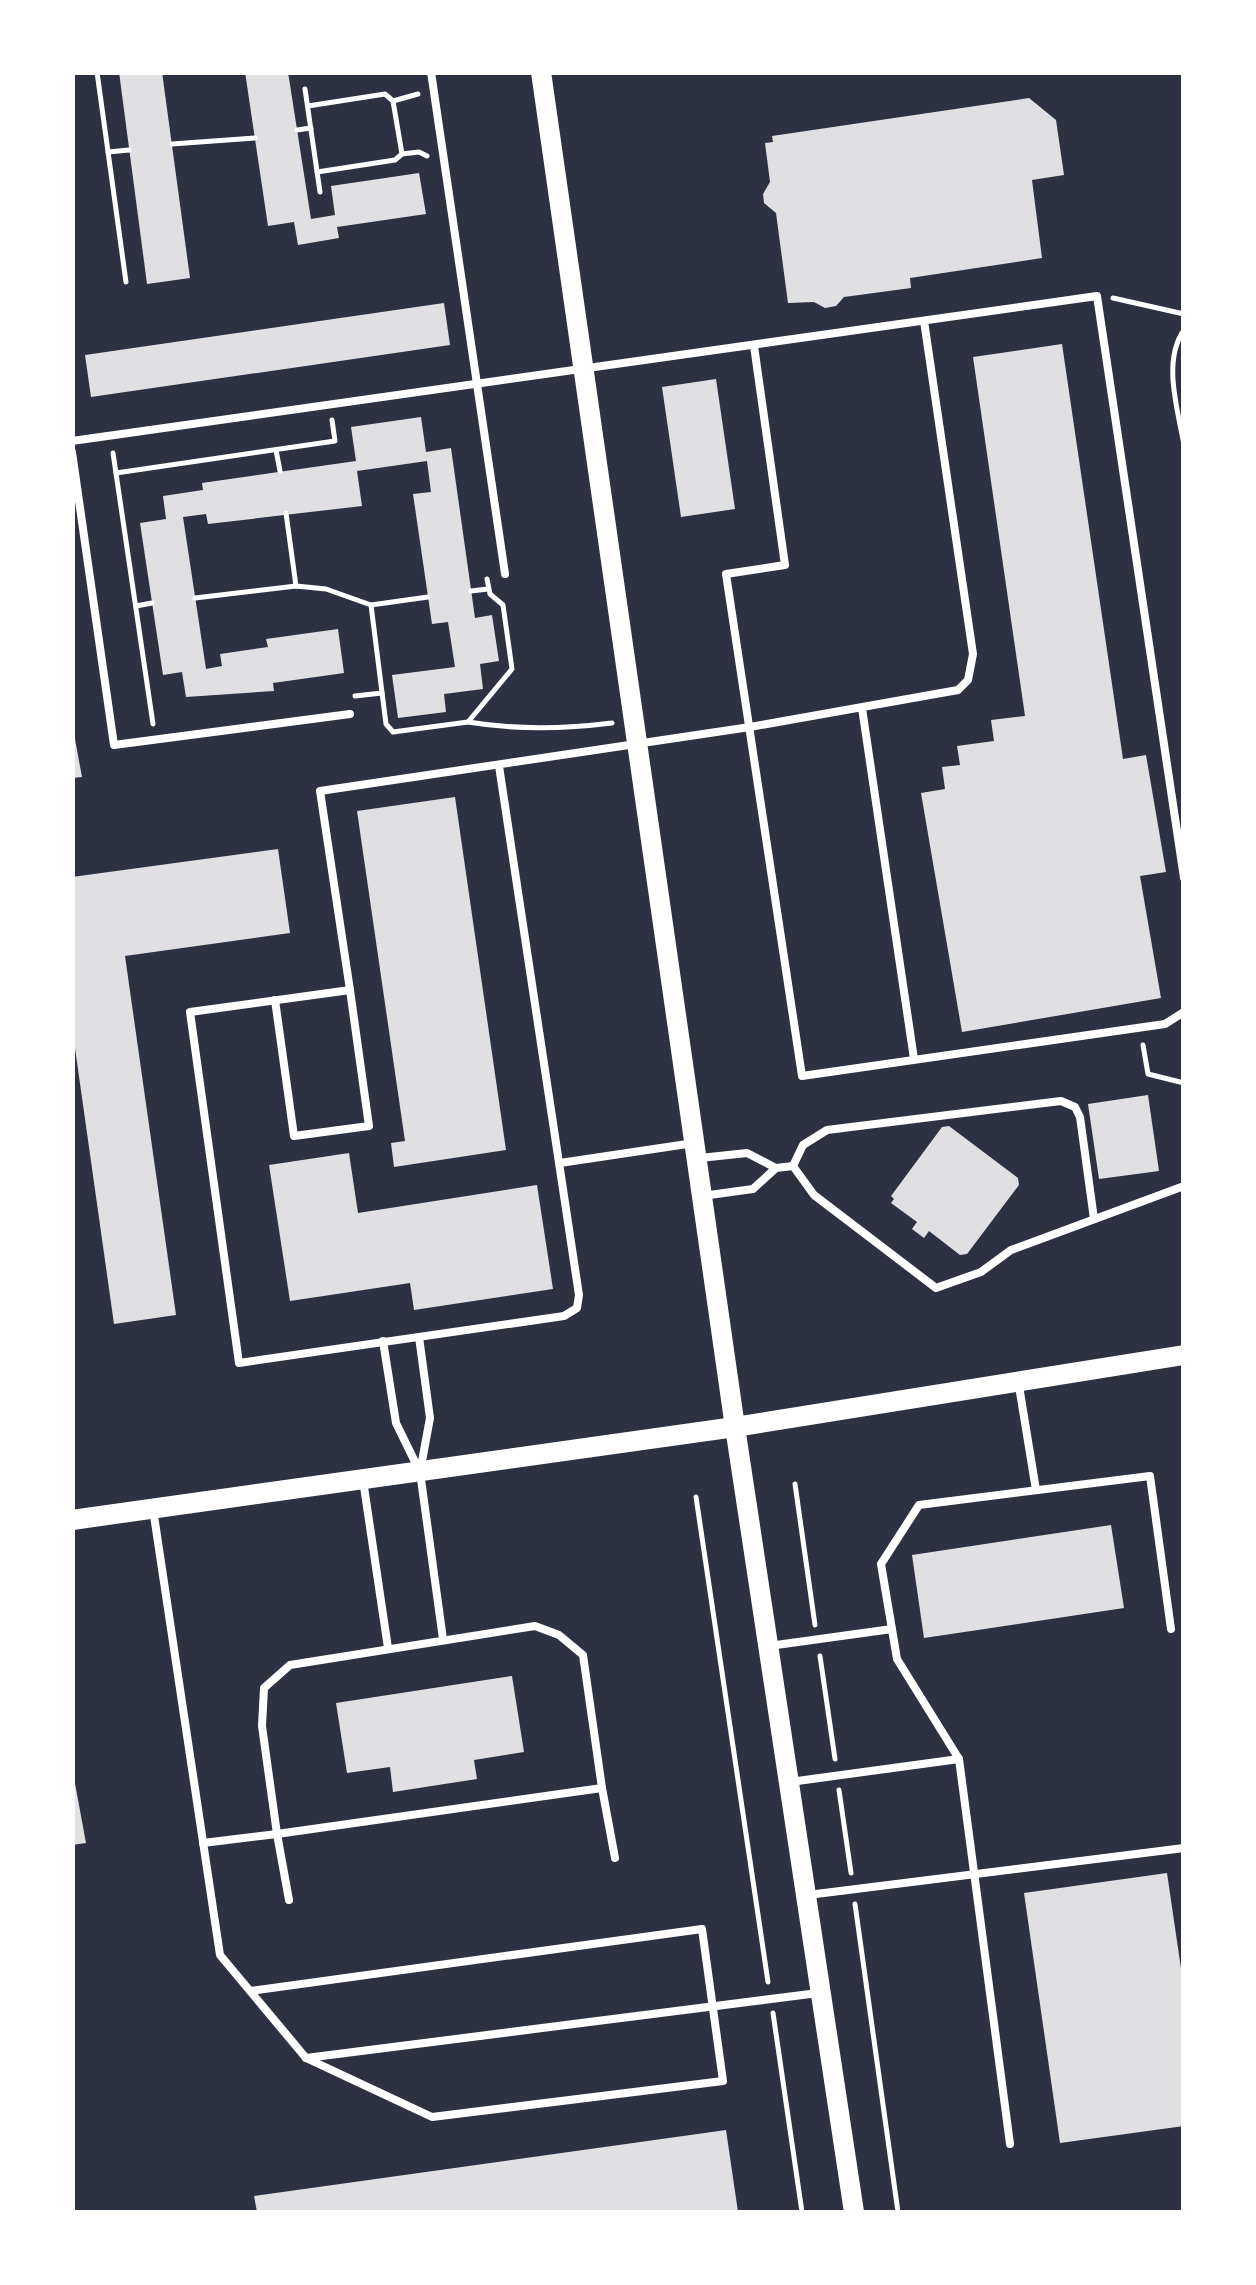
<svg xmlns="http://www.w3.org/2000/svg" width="1256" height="2285" font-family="Inter,sans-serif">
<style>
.building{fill:#e0e0e3}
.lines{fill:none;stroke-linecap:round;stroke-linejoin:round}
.path{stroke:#fff;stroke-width:5}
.service{stroke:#fff;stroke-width:8}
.secondary{stroke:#fff;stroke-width:20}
</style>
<rect width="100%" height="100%" fill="#2d3142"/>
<g class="building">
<path d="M 119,72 L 162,72 L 190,278 L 147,284 Z"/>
<path d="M 245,72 L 288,72 L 311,219 L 335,215 L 331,186 L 419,173 L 426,214 L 337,227 L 339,238 L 298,245 L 294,222 L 268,226 Z"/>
<path d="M 1029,98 L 1056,120 L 1064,175 L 1032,180 L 1042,258 L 910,278 L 911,288 L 844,297 L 836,306 L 825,308 L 814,302 L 788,303 L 776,213 L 764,203 L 763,194 L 770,182 L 765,143 L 773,142 L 772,136 Z"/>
<path d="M 444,303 L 450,345 L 91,397 L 85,355 Z"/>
<path d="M 1062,344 L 1123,759 L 1146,755 L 1166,872 L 1140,876 L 1161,998 L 962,1032 L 921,793 L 945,789 L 942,767 L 960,765 L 957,746 L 994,741 L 991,720 L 1025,716 L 973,357 Z"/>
<path d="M 716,379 L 735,509 L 681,517 L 662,387 Z"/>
<path d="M 421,417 L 426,452 L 451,448 L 475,618 L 492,615 L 499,661 L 480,664 L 483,689 L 444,694 L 446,712 L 398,718 L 392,675 L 455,667 L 448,622 L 432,624 L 413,494 L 431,492 L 427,461 L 357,471 L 362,506 L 208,524 L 206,514 L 183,517 L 206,669 L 222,666 L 220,654 L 268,647 L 266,639 L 338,629 L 344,673 L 273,683 L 274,691 L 186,697 L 182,672 L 163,675 L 140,523 L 166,519 L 163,496 L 203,490 L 202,483 L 356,461 L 351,427 Z"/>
<path d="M 72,723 L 82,777 L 72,778 Z"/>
<path d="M 455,797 L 506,1150 L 394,1167 L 391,1143 L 405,1141 L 357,811 Z"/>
<path d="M 278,849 L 290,933 L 125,956 L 176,1315 L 114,1324 L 72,1027 L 72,877 Z"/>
<path d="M 1148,1095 L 1159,1171 L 1099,1179 L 1088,1104 Z"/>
<path d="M 949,1126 L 1018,1178 L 1019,1185 L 967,1254 L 960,1255 L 929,1231 L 924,1238 L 912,1229 L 917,1222 L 891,1203 L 894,1199 L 891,1196 L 942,1127 Z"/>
<path d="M 349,1153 L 358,1213 L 537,1185 L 553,1289 L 414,1310 L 410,1283 L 290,1301 L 269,1165 Z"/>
<path d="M 1111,1525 L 1124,1608 L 924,1638 L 912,1555 Z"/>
<path d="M 512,1676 L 524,1752 L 474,1760 L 477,1779 L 393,1792 L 390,1767 L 347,1773 L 336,1703 Z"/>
<path d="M 72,1767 L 86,1843 L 72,1845 Z"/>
<path d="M 1167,1873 L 1184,1989 L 1184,2126 L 1060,2143 L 1024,1893 Z"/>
<path d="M 726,2130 L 738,2212 L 257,2212 L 254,2196 Z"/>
</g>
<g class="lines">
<g class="path">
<path d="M 97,72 L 126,282"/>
<path d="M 305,89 L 320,192"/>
<path d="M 393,101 L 418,94"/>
<path d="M 308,106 L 385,94 L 393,101 L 402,154 L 395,160 L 317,172"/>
<path d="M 297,130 L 311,128"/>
<path d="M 172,144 L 255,138"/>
<path d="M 108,152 L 129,150"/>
<path d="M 402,154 L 419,152 L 427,156"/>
<path d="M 1113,298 L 1184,314"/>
<path d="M 1184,330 C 1162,361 1178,410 1184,445"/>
<path d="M 276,450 L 280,471"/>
<path d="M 113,453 L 153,724"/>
<path d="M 116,473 L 335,441 L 332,420"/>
<path d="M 286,513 L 296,586"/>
<path d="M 471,591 L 488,589"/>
<path d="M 195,598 L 296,586 L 326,589 L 371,605 L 428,597"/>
<path d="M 371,605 L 386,724 L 393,732 L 468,722 L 512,669 L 503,605 L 490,594 L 487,579"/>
<path d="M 136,606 L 152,603"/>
<path d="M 355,696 L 382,693"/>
<path d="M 468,722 C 516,730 564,729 612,723"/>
<path d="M 1143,1045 L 1148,1074 L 1184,1083"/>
<path d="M 795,1484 L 815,1625"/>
<path d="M 696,1497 L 768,1982"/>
<path d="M 820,1656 L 835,1759"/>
<path d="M 839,1790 L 851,1873"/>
<path d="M 855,1904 L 898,2212"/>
<path d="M 773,2013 L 802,2212"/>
</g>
<g class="service">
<path d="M 431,72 L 505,574"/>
<path d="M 754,346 L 785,565 L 726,574 L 802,1076 L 1165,1024 L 1184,1012"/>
<path d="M 72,441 L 1097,296 L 1184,878"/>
<path d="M 72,452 L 114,745 L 350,714"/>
<path d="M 862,708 L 914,1059"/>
<path d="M 499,766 L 579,1295 L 577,1308 L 564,1316 L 239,1363 L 190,1012 L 350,990 L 320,791 L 750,727 L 958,690 L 968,680 L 973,654 L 924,321"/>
<path d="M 275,1000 L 294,1136 L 369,1126 L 350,990"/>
<path d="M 700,1158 L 747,1153 L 776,1168"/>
<path d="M 560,1163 L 694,1143"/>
<path d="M 793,1166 L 814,1195 L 936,1288 L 981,1272 L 1011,1250 L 1184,1186"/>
<path d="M 793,1166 L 803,1145 L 827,1130 L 1061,1101 L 1075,1107 L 1080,1117 L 1094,1219"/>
<path d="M 702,1196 L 753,1189 L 776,1168 L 793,1166"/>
<path d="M 419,1337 L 430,1418 L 420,1472 L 443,1639"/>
<path d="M 383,1341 L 396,1423 L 418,1468"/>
<path d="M 1019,1386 L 1036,1490"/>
<path d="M 363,1480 L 388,1648"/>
<path d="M 153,1509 L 220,1955 L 306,2058 L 432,2117 L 723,2081 L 702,1929 L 250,1991"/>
<path d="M 535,1626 L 559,1635 L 583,1655 L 602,1788 L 277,1834 L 262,1726 L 264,1688 L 290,1665 Z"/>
<path d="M 769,1646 L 892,1629"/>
<path d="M 790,1782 L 959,1759"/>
<path d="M 602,1788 L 615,1858"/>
<path d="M 203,1843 L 277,1834 L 289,1900"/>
<path d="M 808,1895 L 1184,1848"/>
<path d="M 306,2058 L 818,1993"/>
<path d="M 1010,2144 L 959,1759 L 897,1659 L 881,1564 L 919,1505 L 1150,1476 L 1171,1629"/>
</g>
<g class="secondary">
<path d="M 541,72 L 735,1427 L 854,2212"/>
<path d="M 72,1520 L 735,1427 L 1184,1355"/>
</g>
</g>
<rect width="1256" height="2285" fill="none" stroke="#ffffff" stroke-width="150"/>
</svg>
